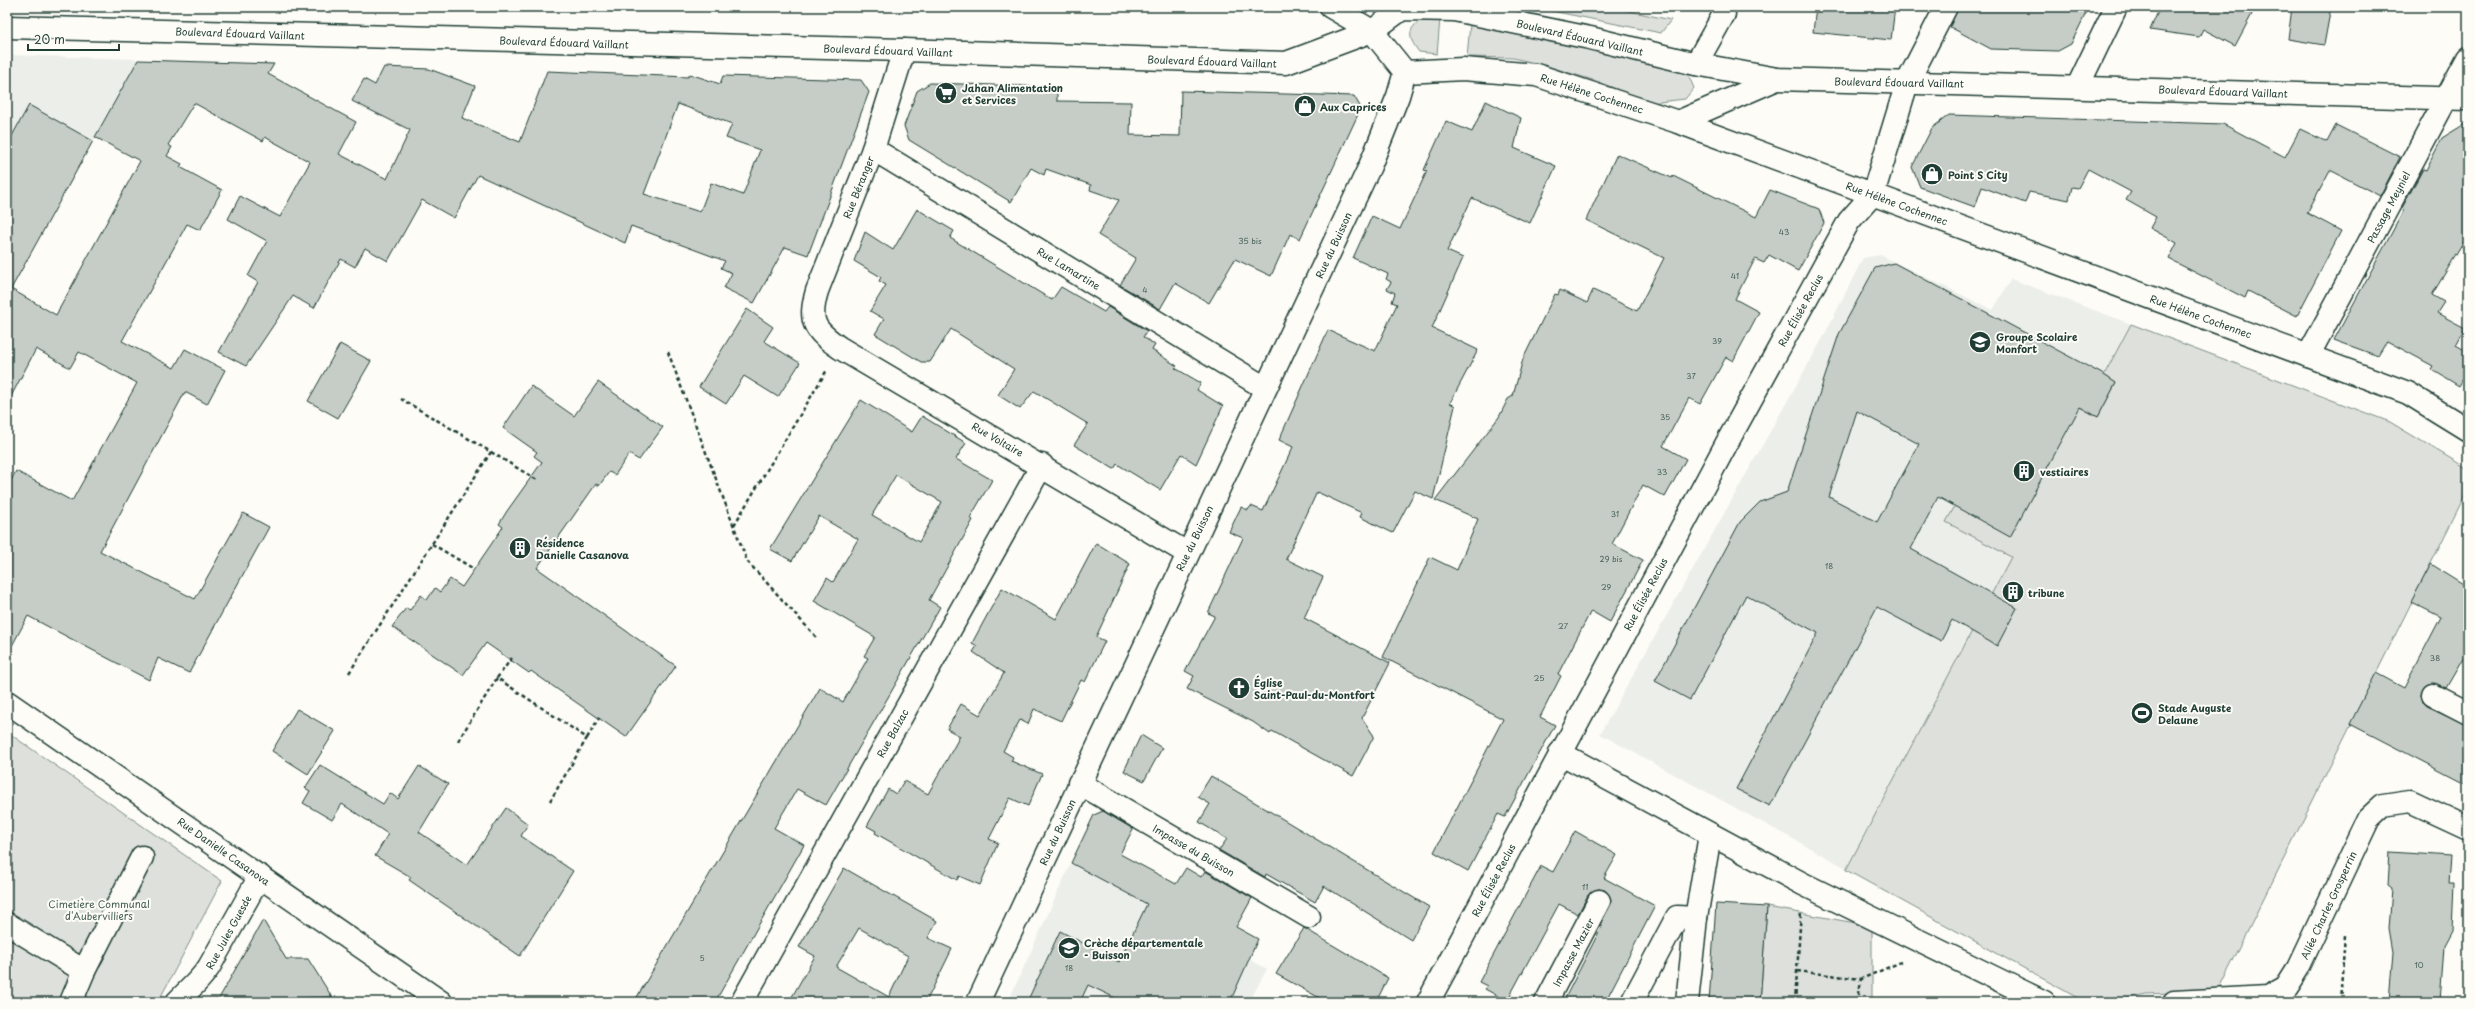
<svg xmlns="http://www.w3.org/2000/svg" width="2475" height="1009" font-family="'Playpen Sans',sans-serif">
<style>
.built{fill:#eceee9}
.green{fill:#dde0db;stroke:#7e8e88}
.building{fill:#c6cdc7;stroke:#1f3d34;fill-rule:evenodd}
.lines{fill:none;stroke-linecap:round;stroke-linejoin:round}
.minor-casing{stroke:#1f3d34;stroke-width:25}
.major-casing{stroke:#1f3d34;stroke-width:25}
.path{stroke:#1f3d34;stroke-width:2.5;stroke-dasharray:4 3;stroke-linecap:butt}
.minor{stroke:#fdfcf7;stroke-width:22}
.major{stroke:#fdfcf7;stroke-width:22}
.labels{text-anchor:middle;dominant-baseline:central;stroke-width:4;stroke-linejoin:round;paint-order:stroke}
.number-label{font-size:8px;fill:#496159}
.street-label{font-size:10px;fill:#1f3d34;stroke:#fdfcf7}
.poi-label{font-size:10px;font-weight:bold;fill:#1f3d34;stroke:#fdfcf7;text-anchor:start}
.park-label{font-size:10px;fill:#455e55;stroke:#fdfcf7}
</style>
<rect width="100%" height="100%" fill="#fdfcf7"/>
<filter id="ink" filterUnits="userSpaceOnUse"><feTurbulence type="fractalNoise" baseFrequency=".025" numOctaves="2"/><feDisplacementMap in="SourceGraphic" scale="8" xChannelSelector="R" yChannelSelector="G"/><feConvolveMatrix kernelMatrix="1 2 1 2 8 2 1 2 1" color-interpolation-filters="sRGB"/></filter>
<g filter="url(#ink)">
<g class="built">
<path d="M 7,55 L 139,59 L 7,295 Z"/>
<path d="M 1880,255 L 1993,310 L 2011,279 L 2131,324 L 2104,374 L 2116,383 L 2011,557 L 1850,870 L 1600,734 L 1824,336 L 1863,258 Z"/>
<path d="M 1071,863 L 1267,969 L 1249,1002 L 1008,1002 Z"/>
</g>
<g class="green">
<path d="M 1532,7 L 1611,7 L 1671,20 L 1661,33 Z"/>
<path d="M 1426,16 L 1440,19 L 1437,54 L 1419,52 C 1406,35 1408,28 1426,16 Z"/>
<path d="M 1470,24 L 1686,70 L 1694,88 L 1685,99 L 1650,103 L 1599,82 L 1544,65 L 1513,58 L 1467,57 Z"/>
<path d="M 2131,324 L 2390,422 L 2468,469 L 2468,489 L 2218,991 L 2147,994 L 2111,1002 L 2085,1002 L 1846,870 L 2011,557 L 1946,522 L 2001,424 L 2007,368 L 2098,417 L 2116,383 L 2104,375 Z"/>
<path d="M 7,732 L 222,881 L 158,1002 L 7,1002 Z"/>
<path d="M 1767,907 L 1872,926 L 1872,1002 L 1760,1002 Z"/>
</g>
<g class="building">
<path d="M 1816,7 L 1895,7 L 1891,40 L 1813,32 Z"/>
<path d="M 1958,7 L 2089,7 L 2071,44 L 2058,51 L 1991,49 L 1950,27 Z"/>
<path d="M 2160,7 L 2239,7 L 2252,14 L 2235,46 L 2203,29 L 2199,37 L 2150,30 Z"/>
<path d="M 2292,7 L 2331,7 L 2324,45 L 2288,39 Z"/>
<path d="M 138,60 L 274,64 L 268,74 L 356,122 L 339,154 L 387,179 L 410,130 L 352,101 L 364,79 L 375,85 L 384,67 L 429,69 L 475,86 L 462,118 L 520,142 L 547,71 L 688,77 L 690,74 L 720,84 L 723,76 L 861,80 L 869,92 L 808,255 L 785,247 L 754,303 L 724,288 L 732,273 L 721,268 L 725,261 L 631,226 L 625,243 L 478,175 L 454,218 L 422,200 L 388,261 L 365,248 L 355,267 L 341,259 L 314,308 L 293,296 L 246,366 L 219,352 L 258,282 L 248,276 L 267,241 L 228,219 L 240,196 L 280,217 L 310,162 L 265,137 L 263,141 L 194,103 L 168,145 L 172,147 L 167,156 L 182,164 L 180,167 L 222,190 L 200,230 L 187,224 L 122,341 L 174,368 L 185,349 L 225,370 L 207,404 L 185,392 L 100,551 L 195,599 L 243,513 L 269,527 L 189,673 L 158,658 L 149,680 L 28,616 L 7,655 L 7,488 L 16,471 L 72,501 L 137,383 L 79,352 L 70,368 L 36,349 L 7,404 L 7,145 L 29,105 L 93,141 L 11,289 L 56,315 L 140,161 L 95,137 ZM 678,104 L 732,124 L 726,138 L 760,150 L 743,195 L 711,183 L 700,212 L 644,194 Z"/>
<path d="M 930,83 L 1057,87 L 1057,101 L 1131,102 L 1130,135 L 1180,136 L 1181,91 L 1354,96 L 1361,108 L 1300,239 L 1290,234 L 1271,276 L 1235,259 L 1209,303 L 1175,283 L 1160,309 L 1120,285 L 1136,258 L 1098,235 L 1119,200 L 1090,190 L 1091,185 L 1046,169 L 1044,175 L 1031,168 L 1011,202 L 909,140 L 904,126 L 917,91 Z"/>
<path d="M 1486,101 L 1521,118 L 1514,148 L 1556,166 L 1530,223 L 1472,198 L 1447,251 L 1463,258 L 1432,328 L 1478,350 L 1450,403 L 1455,406 L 1433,499 L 1415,491 L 1393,533 L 1360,517 L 1362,513 L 1317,492 L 1286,559 L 1323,577 L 1304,618 L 1390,663 L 1362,718 L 1374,736 L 1353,776 L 1272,731 L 1270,734 L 1253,722 L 1187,689 L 1194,676 L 1185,671 L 1215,616 L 1208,613 L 1243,538 L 1229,532 L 1241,507 L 1248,510 L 1251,506 L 1263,511 L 1293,447 L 1279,440 L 1328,330 L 1375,351 L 1397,304 L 1392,302 L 1395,293 L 1387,289 L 1391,282 L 1386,279 L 1388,274 L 1353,258 L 1372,216 L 1400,229 L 1427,171 L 1424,170 L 1446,121 L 1472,132 Z"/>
<path d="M 1949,115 L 2223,124 L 2285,157 L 2300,129 L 2327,142 L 2336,125 L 2400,157 L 2380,196 L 2330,170 L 2307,213 L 2341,231 L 2297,316 L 2248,291 L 2245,298 L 2169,259 L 2177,243 L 2150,228 L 2156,217 L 2126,200 L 2131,192 L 2088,169 L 2078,188 L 2072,187 L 2069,200 L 2029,192 L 2025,203 L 1982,187 L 1975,207 L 1920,187 L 1912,167 L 1932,128 Z"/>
<path d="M 2468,122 L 2468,235 L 2432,295 L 2444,302 L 2437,313 L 2465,328 L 2456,345 L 2468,352 L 2468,370 L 2459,386 L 2431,369 L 2433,366 L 2387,341 L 2378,356 L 2334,340 L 2404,210 L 2402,208 L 2423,169 L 2426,170 L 2442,138 Z"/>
<path d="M 1617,154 L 1672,178 L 1673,176 L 1756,217 L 1770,190 L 1819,209 L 1824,223 L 1798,271 L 1769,255 L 1764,263 L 1755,259 L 1735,299 L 1759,312 L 1733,361 L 1726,357 L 1700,404 L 1689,398 L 1663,446 L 1686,459 L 1665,497 L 1643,485 L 1612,544 L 1643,560 L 1610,622 L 1591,611 L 1558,674 L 1561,676 L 1540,717 L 1555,725 L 1505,817 L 1498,814 L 1468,871 L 1434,852 L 1503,719 L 1383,657 L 1430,557 L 1457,570 L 1478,519 L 1435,500 L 1499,417 L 1508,399 L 1513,396 L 1523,359 L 1555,294 L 1558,295 L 1560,290 L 1587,303 L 1593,290 L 1637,311 L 1664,258 L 1586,220 Z"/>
<path d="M 917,209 L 954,231 L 950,238 L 1052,300 L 1061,287 L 1104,312 L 1108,307 L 1147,331 L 1143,337 L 1155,345 L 1152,350 L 1177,366 L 1175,368 L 1201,383 L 1197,390 L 1223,406 L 1196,464 L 1181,454 L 1160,490 L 1117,464 L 1114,469 L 1074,445 L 1088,424 L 1034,391 L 1020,409 L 998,395 L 1014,369 L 951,329 L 930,362 L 921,362 L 875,334 L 884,319 L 870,311 L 886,285 L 879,281 L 881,277 L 854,261 L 865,232 L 893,250 Z"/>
<path d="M 1894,263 L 2104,375 L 2116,383 L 2098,417 L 2080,407 L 2010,537 L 1938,497 L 1911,549 L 2017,608 L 1997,646 L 1952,620 L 1941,641 L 1877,607 L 1770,806 L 1736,789 L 1818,633 L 1746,595 L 1690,700 L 1655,681 L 1740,522 L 1760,502 L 1787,492 L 1839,334 L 1875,268 ZM 1857,411 L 1919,444 L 1877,522 L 1829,497 Z"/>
<path d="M 747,309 L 773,327 L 764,341 L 800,363 L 778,397 L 744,376 L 726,404 L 699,387 Z"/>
<path d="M 340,344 L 371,361 L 338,418 L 308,401 Z"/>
<path d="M 598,382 L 663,427 L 639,460 L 629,454 L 615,475 L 609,472 L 599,486 L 596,484 L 537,568 L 676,666 L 626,737 L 531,671 L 529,673 L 486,643 L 463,675 L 392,627 L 406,608 L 410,610 L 421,595 L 427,600 L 435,588 L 440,592 L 450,579 L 462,587 L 503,527 L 499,524 L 507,511 L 542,462 L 534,456 L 537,452 L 503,428 L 531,386 L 574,416 Z"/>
<path d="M 861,400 L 912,432 L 922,416 L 966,443 L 956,459 L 992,480 L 970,518 L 973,520 L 929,600 L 940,607 L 826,805 L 797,789 L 774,828 L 804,845 L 715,1002 L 634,1002 L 820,688 L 843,702 L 868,658 L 864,656 L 875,637 L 814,601 L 827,578 L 833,582 L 858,539 L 819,516 L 792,561 L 770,549 ZM 896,475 L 942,502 L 919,542 L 872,515 Z"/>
<path d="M 1096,543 L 1130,564 L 1096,637 L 1105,641 L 1085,682 L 1081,680 L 1061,721 L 1034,709 L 1028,724 L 1020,720 L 1003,751 L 1013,757 L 1011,761 L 1042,774 L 1028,806 L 1010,798 L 989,839 L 998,843 L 980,885 L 959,876 L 957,880 L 875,833 L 876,831 L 867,826 L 888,789 L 896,794 L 904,781 L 928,794 L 960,736 L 947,729 L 961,704 L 980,715 L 1004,673 L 973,652 L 977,646 L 972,643 L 1002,588 L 1056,619 Z"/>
<path d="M 2431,564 L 2468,587 L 2468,650 L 2446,688 L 2432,683 L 2426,685 L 2421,695 L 2422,701 L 2427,706 L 2468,725 L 2468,785 L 2350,724 L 2376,673 L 2404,688 L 2441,617 L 2411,602 Z"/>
<path d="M 297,709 L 335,731 L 308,774 L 272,751 Z"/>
<path d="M 1141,735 L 1162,748 L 1144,781 L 1124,771 Z"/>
<path d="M 320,765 L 383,804 L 390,793 L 398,799 L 419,766 L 448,784 L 419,832 L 467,865 L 506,808 L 528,824 L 521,836 L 573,871 L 520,956 L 409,880 L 411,877 L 375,856 L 388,834 L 342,804 L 332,820 L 303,803 L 310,791 L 305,788 Z"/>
<path d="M 1211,776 L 1429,907 L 1411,940 L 1324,886 L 1315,902 L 1266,874 L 1265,877 L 1219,850 L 1227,839 L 1199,822 L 1210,804 L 1198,797 Z"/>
<path d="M 1103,811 L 1133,829 L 1120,854 L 1176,884 L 1186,868 L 1201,877 L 1205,871 L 1252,898 L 1236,927 L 1258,939 L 1230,1002 L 1124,1002 L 1088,985 L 1080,1002 L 1027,1002 L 1060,931 L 1119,962 L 1147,904 L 1071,863 L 1094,815 Z"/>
<path d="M 1575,831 L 1617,855 L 1604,878 L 1655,906 L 1605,1002 L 1563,1002 L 1602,926 L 1600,925 L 1611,900 L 1605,890 L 1598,889 L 1588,895 L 1578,914 L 1559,904 L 1507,1001 L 1485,989 L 1487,986 L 1479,982 L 1541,866 L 1553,872 Z"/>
<path d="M 2390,852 L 2451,856 L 2449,882 L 2454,882 L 2452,932 L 2444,947 L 2440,1002 L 2389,1002 L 2393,952 L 2389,928 L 2392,889 L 2388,886 Z"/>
<path d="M 844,868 L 937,921 L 928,938 L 952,949 L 926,1002 L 789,1002 L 815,956 L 799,947 ZM 859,928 L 908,956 L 889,997 L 836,967 Z"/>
<path d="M 1716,904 L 1767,907 L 1760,1002 L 1709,1002 Z"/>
<path d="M 263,920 L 286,959 L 308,959 L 332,997 L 308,998 L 311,1002 L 217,1002 Z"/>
<path d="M 1304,928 L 1388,978 L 1376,1002 L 1327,1002 L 1276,974 Z"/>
</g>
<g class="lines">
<g class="minor-casing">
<g id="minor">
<path d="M 1331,7 L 1372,31 L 1405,72 L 1463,69 L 1536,75 L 1678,122 L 2408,393 L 2468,430"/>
<path d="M 7,27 L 904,50 L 1286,63 L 1372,31 L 1402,9 L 1454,10 L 1590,38 L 1696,64 L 1777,79 L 2468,99"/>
<path d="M 904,50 L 873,149 L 817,291 C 808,322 814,330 840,348 L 1187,553"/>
<path d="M 1696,64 L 1724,14"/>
<path d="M 2078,86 L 2116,7"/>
<path d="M 1678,122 L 1777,79"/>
<path d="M 873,149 L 1265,388"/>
<path d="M 2308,356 L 2468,58"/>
<path d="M 2433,695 L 2468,713"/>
<path d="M 1560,753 L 1803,884 L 2044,1002"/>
<path d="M 1079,783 L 1309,917"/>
<path d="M 7,924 L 84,971"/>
<path d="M 71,1002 L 84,971 L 142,857"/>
<path d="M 177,1002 C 188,990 200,981 209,967 L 260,876"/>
<path d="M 742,1002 L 1042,465"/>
<path d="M 978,1002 L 1370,166 L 1398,96 L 1405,72"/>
<path d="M 1428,1002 L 1729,439 L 1849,221 L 1873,194 L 1907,83 L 1946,7"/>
<path d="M 1546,1002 L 1599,901"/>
<path d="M 1632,1002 L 1677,917 L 1696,918"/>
<path d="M 1687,1002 L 1696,918 L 1710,835"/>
<path d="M 2174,1002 L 2268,997 L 2286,987 L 2298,968 L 2369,818 L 2383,805 L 2410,801 L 2468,828"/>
</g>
</g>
<g class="major-casing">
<path id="major" d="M 7,702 L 441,1002"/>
</g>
<g class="path">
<path d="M 668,352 L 747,561 L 817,638"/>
<path d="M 491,452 L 537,480"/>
<path d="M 734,525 L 827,370"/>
<path d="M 432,544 L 474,569"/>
<path d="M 349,673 L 491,452 L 401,399"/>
<path d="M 497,678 L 512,658"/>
<path d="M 587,738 L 599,718"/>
<path d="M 458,741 L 497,678 L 587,738 L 550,801"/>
<path d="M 1797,971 L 1861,979 L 1901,962"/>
<path d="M 1795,1002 L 1801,912"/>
<path d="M 1858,1002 L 1861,979"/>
<path d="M 2340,1002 L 2345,935"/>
</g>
<use href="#minor" class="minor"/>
<use href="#major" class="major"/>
</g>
</g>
<defs>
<g id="supermarket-disc" transform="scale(1.15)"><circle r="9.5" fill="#1f3d34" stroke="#fdfcf7"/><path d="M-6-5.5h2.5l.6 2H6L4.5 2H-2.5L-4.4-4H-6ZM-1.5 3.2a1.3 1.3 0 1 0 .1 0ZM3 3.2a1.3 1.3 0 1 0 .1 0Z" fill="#fff"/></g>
<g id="shop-disc" transform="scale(1.15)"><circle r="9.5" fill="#1f3d34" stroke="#fdfcf7"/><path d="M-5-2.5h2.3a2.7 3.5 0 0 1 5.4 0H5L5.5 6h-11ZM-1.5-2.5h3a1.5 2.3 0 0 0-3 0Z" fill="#fff"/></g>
<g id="school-disc" transform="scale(1.15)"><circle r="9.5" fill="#1f3d34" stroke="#fdfcf7"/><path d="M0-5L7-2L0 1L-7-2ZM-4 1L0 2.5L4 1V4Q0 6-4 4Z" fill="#fff"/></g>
<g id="building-disc" transform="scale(1.15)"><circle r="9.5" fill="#1f3d34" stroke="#fdfcf7"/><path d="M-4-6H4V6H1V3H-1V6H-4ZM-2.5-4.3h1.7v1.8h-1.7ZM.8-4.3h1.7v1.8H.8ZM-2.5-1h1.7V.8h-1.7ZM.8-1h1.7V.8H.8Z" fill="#fff"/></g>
<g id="church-disc" transform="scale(1.15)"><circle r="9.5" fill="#1f3d34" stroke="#fdfcf7"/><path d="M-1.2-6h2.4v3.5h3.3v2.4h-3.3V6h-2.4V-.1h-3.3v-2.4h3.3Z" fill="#fff"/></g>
<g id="stadium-disc" transform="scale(1.15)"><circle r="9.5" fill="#1f3d34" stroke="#fdfcf7"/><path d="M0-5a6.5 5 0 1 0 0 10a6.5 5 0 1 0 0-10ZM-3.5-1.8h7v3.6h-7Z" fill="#fff"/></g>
</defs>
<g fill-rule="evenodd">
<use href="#supermarket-disc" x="946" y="93"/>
<use href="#shop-disc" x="1305" y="106"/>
<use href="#shop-disc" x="1932" y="174"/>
<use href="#school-disc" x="1980" y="342"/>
<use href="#building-disc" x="2024" y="471"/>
<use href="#building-disc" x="520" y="548"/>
<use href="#building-disc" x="2013" y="592"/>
<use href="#church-disc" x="1239" y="688"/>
<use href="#stadium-disc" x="2142" y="713"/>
<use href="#school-disc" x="1069" y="948"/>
</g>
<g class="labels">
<g class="number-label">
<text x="1784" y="232">43</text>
<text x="1250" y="241">35 bis</text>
<text x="1735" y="276">41</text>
<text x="1145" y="290">4</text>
<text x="1717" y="341">39</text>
<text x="1691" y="376">37</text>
<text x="1665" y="417">35</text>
<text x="1662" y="472">33</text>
<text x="1615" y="514">31</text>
<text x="1611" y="559">29 bis</text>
<text x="1829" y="566">18</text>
<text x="1606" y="587">29</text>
<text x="1563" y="626">27</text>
<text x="2435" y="658">38</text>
<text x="1539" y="678">25</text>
<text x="1585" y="887">11</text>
<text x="702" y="958">5</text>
<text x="2419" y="965">10</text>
<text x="1069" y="968">18</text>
</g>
<g class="street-label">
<text transform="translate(240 33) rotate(2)">Boulevard Édouard Vaillant</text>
<text transform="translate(1580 37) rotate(13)">Boulevard Édouard Vaillant</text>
<text transform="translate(564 42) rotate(2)">Boulevard Édouard Vaillant</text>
<text transform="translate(888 50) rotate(2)">Boulevard Édouard Vaillant</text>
<text transform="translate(1212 61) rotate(2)">Boulevard Édouard Vaillant</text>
<text transform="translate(1899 82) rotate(1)">Boulevard Édouard Vaillant</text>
<text transform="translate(2223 91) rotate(2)">Boulevard Édouard Vaillant</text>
<text transform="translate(1592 93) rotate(18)">Rue Hélène Cochennec</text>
<text transform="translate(858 187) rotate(-68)">Rue Béranger</text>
<text transform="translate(1897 203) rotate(20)">Rue Hélène Cochennec</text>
<text transform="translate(2388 207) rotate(-62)">Passage Meyniel</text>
<text transform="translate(1333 245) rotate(-65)">Rue du Buisson</text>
<text transform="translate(1069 268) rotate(31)">Rue Lamartine</text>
<text transform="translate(1800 310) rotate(-61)">Rue Élisée Reclus</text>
<text transform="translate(2201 316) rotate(20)">Rue Hélène Cochennec</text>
<text transform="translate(998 439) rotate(30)">Rue Voltaire</text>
<text transform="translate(1194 538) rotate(-64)">Rue du Buisson</text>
<text transform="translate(1645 594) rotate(-62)">Rue Élisée Reclus</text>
<text transform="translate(892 733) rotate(-61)">Rue Balzac</text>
<text transform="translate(1057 832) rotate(-65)">Rue du Buisson</text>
<text transform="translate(1194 850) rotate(30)">Impasse du Buisson</text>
<text transform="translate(224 851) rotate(35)">Rue Danielle Casanova</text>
<text transform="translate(1493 880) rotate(-62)">Rue Élisée Reclus</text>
<text transform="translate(2328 905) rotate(-65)">Allée Charles Grosperrin</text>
<text transform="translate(228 932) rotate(-61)">Rue Jules Guesde</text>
<text transform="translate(1573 952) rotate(-62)">Impasse Mazier</text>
</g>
<g class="poi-label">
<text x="962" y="87">Jahan Alimentation<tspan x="962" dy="12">et Services</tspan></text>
<text x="1320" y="106">Aux Caprices</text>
<text x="1948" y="174">Point S City</text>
<text x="1996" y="336">Groupe Scolaire<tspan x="1996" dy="12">Monfort</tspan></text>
<text x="2040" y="471">vestiaires</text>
<text x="536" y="542">Résidence<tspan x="536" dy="12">Danielle Casanova</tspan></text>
<text x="2028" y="592">tribune</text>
<text x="1254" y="682">Église<tspan x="1254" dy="12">Saint-Paul-du-Montfort</tspan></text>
<text x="2158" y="707">Stade Auguste<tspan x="2158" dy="12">Delaune</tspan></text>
<text x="1084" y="942">Crèche départementale<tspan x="1084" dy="12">- Buisson</tspan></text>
</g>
<g class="park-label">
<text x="99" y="903">Cimetière Communal<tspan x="99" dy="12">d'Aubervilliers</tspan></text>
</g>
</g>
<rect width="2475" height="1009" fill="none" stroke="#fdfcf7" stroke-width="24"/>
<rect x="12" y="12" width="2451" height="985" fill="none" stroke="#1f3d34" stroke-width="1.5" filter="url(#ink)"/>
<path d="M28 44v6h91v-6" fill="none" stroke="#1f3d34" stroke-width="2"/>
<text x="34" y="44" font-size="12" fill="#1f3d34" stroke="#fdfcf7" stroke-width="3" paint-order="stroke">20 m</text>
</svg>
